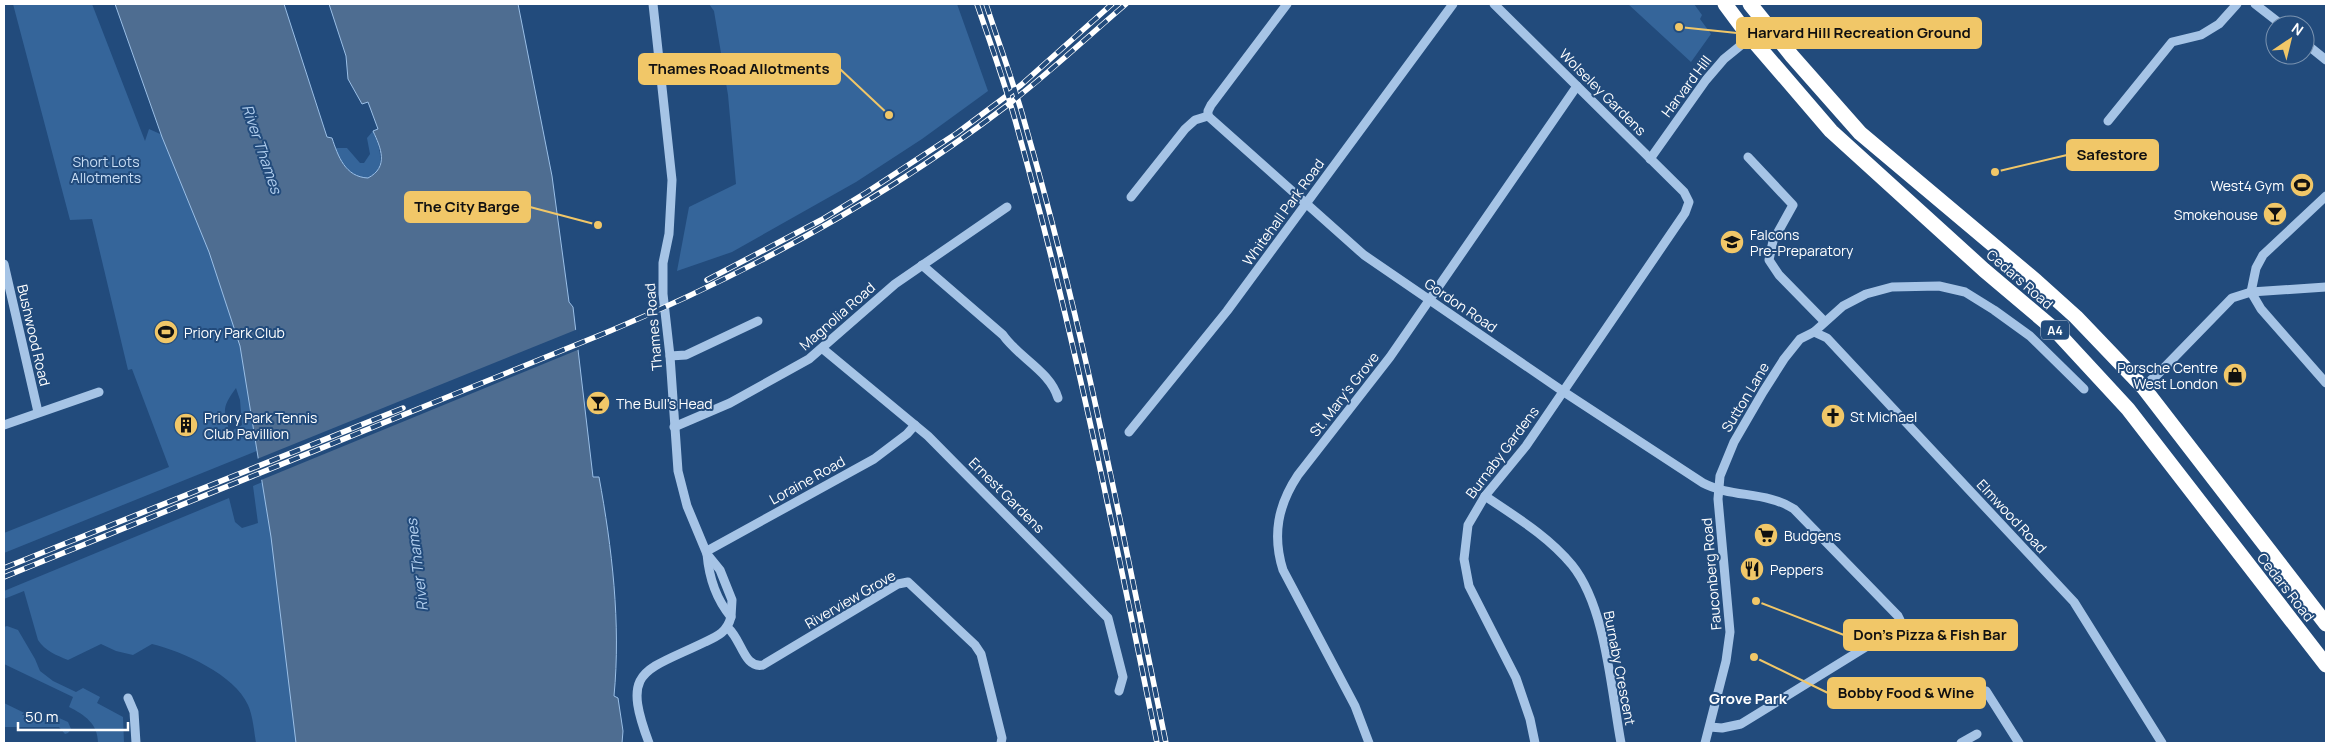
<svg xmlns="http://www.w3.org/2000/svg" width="2330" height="747" font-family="Manrope,sans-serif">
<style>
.green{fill:#35659a;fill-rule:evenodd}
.water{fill:#4e6d91;stroke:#9abfe7}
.pier{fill:#224b7c}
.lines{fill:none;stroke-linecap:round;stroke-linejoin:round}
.minor{stroke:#a6c4e6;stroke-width:9}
.highway{stroke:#fff;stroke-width:15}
.rail-casing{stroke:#fff;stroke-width:5.5}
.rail{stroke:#224b7c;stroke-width:4;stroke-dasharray:11;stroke-linecap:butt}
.labels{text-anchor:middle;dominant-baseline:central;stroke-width:4;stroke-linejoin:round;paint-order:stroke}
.shield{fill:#224b7c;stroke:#bdc9d8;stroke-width:1}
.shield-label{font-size:12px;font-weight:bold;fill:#fff}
.street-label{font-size:14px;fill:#fff;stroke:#224b7c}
.park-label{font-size:14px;fill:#c9def5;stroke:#224b7c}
.poi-label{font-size:14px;fill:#fff;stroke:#224b7c;text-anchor:start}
.water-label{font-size:15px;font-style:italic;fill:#b1ceee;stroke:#224b7c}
.neighbourhood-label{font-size:15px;font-weight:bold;fill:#fff;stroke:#224b7c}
.leader{fill:none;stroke:#f1c768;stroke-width:2}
.callout-dot{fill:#f1c768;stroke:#224b7c;stroke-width:2}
.callout{fill:#f1c768;stroke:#f1c768;stroke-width:2}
.callout-label{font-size:15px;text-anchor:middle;font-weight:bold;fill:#111}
</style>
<rect width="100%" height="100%" fill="#224b7c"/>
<g class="green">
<path d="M 13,4 L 92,4 L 145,141 L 149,129 L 167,137 L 230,280 L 259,450 L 4,553 L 4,533 L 169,467 L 132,369 L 128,370 L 92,219 L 70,220 ZM 236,388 L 240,400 L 242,425 L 230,432 C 222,410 223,406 236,388 Z"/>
<path d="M 709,4 L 957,4 L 988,91 L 922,139 L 856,182 L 732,252 L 677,271 L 689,207 L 736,184 L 728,95 L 714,11 Z"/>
<path d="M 1628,4 L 1694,4 L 1702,15 L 1700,19 L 1711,34 L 1691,62 Z"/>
<path d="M 373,131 C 398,186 352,195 335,148 L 347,148 L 360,163 L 364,163 L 370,154 L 367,138 Z"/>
<path d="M 270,479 L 311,743 L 256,743 C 254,731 253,716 248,705 C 235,675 182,651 152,644 L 133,655 L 116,651 L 101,644 L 68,660 C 56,655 45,651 38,640 L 24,591 L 4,599 L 4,591 L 229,498 L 235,522 L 242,528 L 258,523 L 253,486 Z"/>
<path d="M 7,626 L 18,630 L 35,659 L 40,671 L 53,681 L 76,692 L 83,688 L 100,697 L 97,703 L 123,717 L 124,743 L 98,743 C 98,724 85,715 69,707 L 73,697 L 4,664 L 4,627 Z"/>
<path d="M 4,703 L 43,722 L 48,713 L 68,722 L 71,729 L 68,733 L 65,734 L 59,727 L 4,727 Z"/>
</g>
<path class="water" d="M 115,4 L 284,4 L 327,137 L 332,138 C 338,156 345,177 368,178 C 389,167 381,148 373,131 L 378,129 L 368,102 L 362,104 L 348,79 L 346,56 L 329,4 L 518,4 L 552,176 L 569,302 L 573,307 L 593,477 L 599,477 C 612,548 621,623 614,696 L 618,698 L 623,731 L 622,743 L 296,743 L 271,537 L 240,346 L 209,252 L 162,137 Z"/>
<path class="pier" d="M 578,329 L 580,349 L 261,480 L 257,459 Z"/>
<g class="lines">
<g class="minor">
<path d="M 653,4 L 672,180 L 669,234 L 663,263 L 663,294 L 670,356 L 678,471 L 687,506 L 707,554 L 720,570 L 732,600 L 731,617"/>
<path d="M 1494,4 L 1684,192 L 1689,202 L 1685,213 L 1526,446 L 1485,496 L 1468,525 L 1464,559 L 1469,586 L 1516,678 L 1530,719 L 1535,743"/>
<path d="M 2255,4 L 2282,25"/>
<path d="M 2305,43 L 2326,60"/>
<path d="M 1208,116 L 1364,255 L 1564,392 L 1703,483 C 1732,498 1766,491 1794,509 L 1898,616 L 1900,620 L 1895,629 L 1741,724 L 1722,728 L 1710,727"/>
<path d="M 1208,116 L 1208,111 L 1211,105 L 1287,4"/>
<path d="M 2108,121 L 2172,42 L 2201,35 L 2219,24 L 2237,4"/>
<path d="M 1748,157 L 1793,205 L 1773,241 L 1769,260 L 1779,275 L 1824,321"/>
<path d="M 1650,159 L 1706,80 L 1724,59 L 1751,37"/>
<path d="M 1131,197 L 1185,129 L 1195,120 L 1208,116"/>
<path d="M 4,264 L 38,412"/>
<path d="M 922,265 L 1003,335 C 1019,358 1050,371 1058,398"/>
<path d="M 2251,292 L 2256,268 L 2263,255 L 2326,196"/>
<path d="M 2251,292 L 2261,309 L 2326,383"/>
<path d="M 1814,332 L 1827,338 L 2074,602 L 2162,743"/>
<path d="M 823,349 L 928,436 L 1108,618 L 1123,677 L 1119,691"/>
<path d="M 670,356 L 686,355 L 758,321"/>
<path d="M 2143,387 L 2158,374 L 2232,298 L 2251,292 L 2326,287"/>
<path d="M 4,425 L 99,392"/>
<path d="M 674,427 L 730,403 L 809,359 L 895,284 L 1007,207"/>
<path d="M 1129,432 L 1227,311 L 1453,4"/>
<path d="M 1485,496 C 1516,517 1548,536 1572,565 C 1606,607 1611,690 1621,743"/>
<path d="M 707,551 L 874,459 L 907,434 L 915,425"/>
<path d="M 728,628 C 742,640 744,669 763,665 L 898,584 L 908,582 L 975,645 L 981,654 L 1002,738 L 1001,743"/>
<path d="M 1986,691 L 2019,743"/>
<path d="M 128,698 L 134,712 L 136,743"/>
<path d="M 649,743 C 621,669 643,672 705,642 C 718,636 727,632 731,617 C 716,599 709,578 707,554"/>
<path d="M 1369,743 L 1355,706 L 1283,570 C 1272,535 1278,505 1298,475 L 1390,357 L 1577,86"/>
<path d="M 1705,743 L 1726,661 L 1730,632 L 1718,499 L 1720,476 L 1734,442 L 1763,392 L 1784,359 L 1800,339 L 1814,332 L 1843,306 L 1866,294 L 1892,287 L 1939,286 L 1965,292 L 1994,310 L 2030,336 L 2084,389"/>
<path d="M 1961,743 L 1977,734"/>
</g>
<g class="highway">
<path d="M 1725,4 L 1745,31 L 1831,131 L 1984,270 L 2055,330 L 2128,409 L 2326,665"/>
<path d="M 1750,4 L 1792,56 L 1860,133 L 2036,281 L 2076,317 L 2143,387 L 2326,624"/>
</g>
<g class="rail-casing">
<g id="rail">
<path d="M 977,4 C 991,45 1006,86 1017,127 C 1074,331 1115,537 1157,743"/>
<path d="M 986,4 C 999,44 1014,83 1025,124 C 1084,327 1123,536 1166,743"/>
<path d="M 707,280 L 821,220 L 867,192 L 957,133 L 1021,85 L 1112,4"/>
<path d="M 4,568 L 403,408"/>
<path d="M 4,577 L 610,331 C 750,272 884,199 1005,107 C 1047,75 1086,38 1126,4"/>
</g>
</g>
<use href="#rail" class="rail"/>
</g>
<defs>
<g id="stadium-disc" transform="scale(1.25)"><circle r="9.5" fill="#f1c768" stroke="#224b7c"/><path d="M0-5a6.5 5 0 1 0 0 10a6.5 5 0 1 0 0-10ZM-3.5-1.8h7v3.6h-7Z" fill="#111"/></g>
<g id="bar-disc" transform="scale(1.25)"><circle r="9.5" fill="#f1c768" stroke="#224b7c"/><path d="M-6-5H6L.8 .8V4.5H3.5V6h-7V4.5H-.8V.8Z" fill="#111"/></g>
<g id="school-disc" transform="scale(1.25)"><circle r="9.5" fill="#f1c768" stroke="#224b7c"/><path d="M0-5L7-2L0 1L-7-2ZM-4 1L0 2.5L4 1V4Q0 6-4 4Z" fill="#111"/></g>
<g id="shop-disc" transform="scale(1.25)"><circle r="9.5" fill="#f1c768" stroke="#224b7c"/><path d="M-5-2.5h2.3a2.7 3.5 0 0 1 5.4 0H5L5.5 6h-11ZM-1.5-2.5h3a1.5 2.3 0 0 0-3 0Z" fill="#111"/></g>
<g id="church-disc" transform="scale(1.25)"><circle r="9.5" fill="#f1c768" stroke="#224b7c"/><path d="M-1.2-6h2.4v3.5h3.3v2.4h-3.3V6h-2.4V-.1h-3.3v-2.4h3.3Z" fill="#111"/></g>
<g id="building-disc" transform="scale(1.25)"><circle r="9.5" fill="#f1c768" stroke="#224b7c"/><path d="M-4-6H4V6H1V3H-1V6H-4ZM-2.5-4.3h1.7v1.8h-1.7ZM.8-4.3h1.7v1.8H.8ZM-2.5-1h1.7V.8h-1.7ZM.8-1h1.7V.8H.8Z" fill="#111"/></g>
<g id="supermarket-disc" transform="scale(1.25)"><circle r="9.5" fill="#f1c768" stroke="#224b7c"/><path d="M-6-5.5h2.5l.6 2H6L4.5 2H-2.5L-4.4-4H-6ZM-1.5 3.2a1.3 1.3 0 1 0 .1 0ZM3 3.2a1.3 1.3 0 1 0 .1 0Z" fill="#111"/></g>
<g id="restaurant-disc" transform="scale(1.25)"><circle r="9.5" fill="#f1c768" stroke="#224b7c"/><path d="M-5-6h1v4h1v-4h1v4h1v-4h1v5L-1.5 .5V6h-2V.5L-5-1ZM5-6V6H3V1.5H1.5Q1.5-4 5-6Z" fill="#111"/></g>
</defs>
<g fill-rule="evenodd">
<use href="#stadium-disc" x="2302" y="185"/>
<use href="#bar-disc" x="2275" y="214"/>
<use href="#school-disc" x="1732" y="242"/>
<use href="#stadium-disc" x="166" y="332"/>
<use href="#shop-disc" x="2235" y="375"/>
<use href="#bar-disc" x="598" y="403"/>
<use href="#church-disc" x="1833" y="416"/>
<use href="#building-disc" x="186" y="425"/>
<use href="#supermarket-disc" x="1766" y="535"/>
<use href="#restaurant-disc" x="1752" y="569"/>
</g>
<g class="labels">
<rect class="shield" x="2041" y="320.5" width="28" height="19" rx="4"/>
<g class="shield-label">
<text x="2055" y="330">A4</text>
</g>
<g class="street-label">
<text transform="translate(1686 86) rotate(-53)">Harvard Hill</text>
<text transform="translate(1603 92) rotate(45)">Wolseley Gardens</text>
<text transform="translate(1283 212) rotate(-54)">Whitehall Park Road</text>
<text transform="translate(2020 279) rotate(41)">Cedars Road</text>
<text transform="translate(1461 305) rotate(34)">Gordon Road</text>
<text transform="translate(837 316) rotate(-41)">Magnolia Road</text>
<text transform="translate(653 327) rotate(-95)">Thames Road</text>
<text transform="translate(34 335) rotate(77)">Bushwood Road</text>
<text transform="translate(1344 394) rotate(-52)">St. Mary's Grove</text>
<text transform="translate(1745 397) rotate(-59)">Sutton Lane</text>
<text transform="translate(1502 452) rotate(-53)">Burnaby Gardens</text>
<text transform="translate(807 480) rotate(-29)">Loraine Road</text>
<text transform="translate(1007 495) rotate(45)">Ernest Gardens</text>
<text transform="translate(2012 516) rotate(47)">Elmwood Road</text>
<text transform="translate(1711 574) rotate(-95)">Fauconberg Road</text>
<text transform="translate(2286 587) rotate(52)">Cedars Road</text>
<text transform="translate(850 599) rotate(-30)">Riverview Grove</text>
<text transform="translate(1620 668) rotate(79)">Burnaby Crescent</text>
</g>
<g class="park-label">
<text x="106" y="161">Short Lots<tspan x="106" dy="16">Allotments</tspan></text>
</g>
<g class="poi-label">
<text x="2284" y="185" text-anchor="end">West4 Gym</text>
<text x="2258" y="214" text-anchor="end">Smokehouse</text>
<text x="1750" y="234">Falcons<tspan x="1750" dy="16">Pre-Preparatory</tspan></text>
<text x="184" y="332">Priory Park Club</text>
<text x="2218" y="367" text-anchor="end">Porsche Centre<tspan x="2218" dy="16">West London</tspan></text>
<text x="616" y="403">The Bull's Head</text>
<text x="1850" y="416">St Michael</text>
<text x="204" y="417">Priory Park Tennis<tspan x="204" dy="16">Club Pavillion</tspan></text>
<text x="1784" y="535">Budgens</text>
<text x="1770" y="569">Peppers</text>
</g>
<g class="water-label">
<text transform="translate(262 149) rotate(71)">River Thames</text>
<text transform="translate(417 565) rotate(-97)">River Thames</text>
</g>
<g class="neighbourhood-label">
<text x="1748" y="698">Grove Park</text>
</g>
</g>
<path class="leader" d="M1679 27L1737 33M889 115L840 69M1995 172L2067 155M598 225L530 207M1756 601L1844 635M1754 657L1828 693"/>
<g class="callout-dot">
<circle cx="1679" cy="27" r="5"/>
<circle cx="889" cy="115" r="5"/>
<circle cx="1995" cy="172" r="5"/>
<circle cx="598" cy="225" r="5"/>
<circle cx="1756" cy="601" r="5"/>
<circle cx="1754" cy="657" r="5"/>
</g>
<g class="callout">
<rect x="1737" y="18" width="244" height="30" rx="5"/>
<rect x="639" y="54" width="201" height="30" rx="5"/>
<rect x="2067" y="140" width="91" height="30" rx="5"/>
<rect x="405" y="192" width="125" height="30" rx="5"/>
<rect x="1844" y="620" width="173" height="30" rx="5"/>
<rect x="1828" y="678" width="157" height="30" rx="5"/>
</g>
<g class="callout-label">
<text x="1859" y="38">Harvard Hill Recreation Ground</text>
<text x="739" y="74">Thames Road Allotments</text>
<text x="2112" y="160">Safestore</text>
<text x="467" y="212">The City Barge</text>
<text x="1930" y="640">Don's Pizza &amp; Fish Bar</text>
<text x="1906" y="698">Bobby Food &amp; Wine</text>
</g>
<rect width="2330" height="747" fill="none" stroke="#ffffff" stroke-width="10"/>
<g transform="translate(2290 40) rotate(35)"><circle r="24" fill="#224b7c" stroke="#7a93b0"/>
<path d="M0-4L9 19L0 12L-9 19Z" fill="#f1c768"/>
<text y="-8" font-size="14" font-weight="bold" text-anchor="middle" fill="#ffffff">N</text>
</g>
<path d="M18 722v8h110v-8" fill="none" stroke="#ffffff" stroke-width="2.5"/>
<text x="25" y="722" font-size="15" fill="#ffffff" stroke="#224b7c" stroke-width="4" paint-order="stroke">50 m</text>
</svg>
